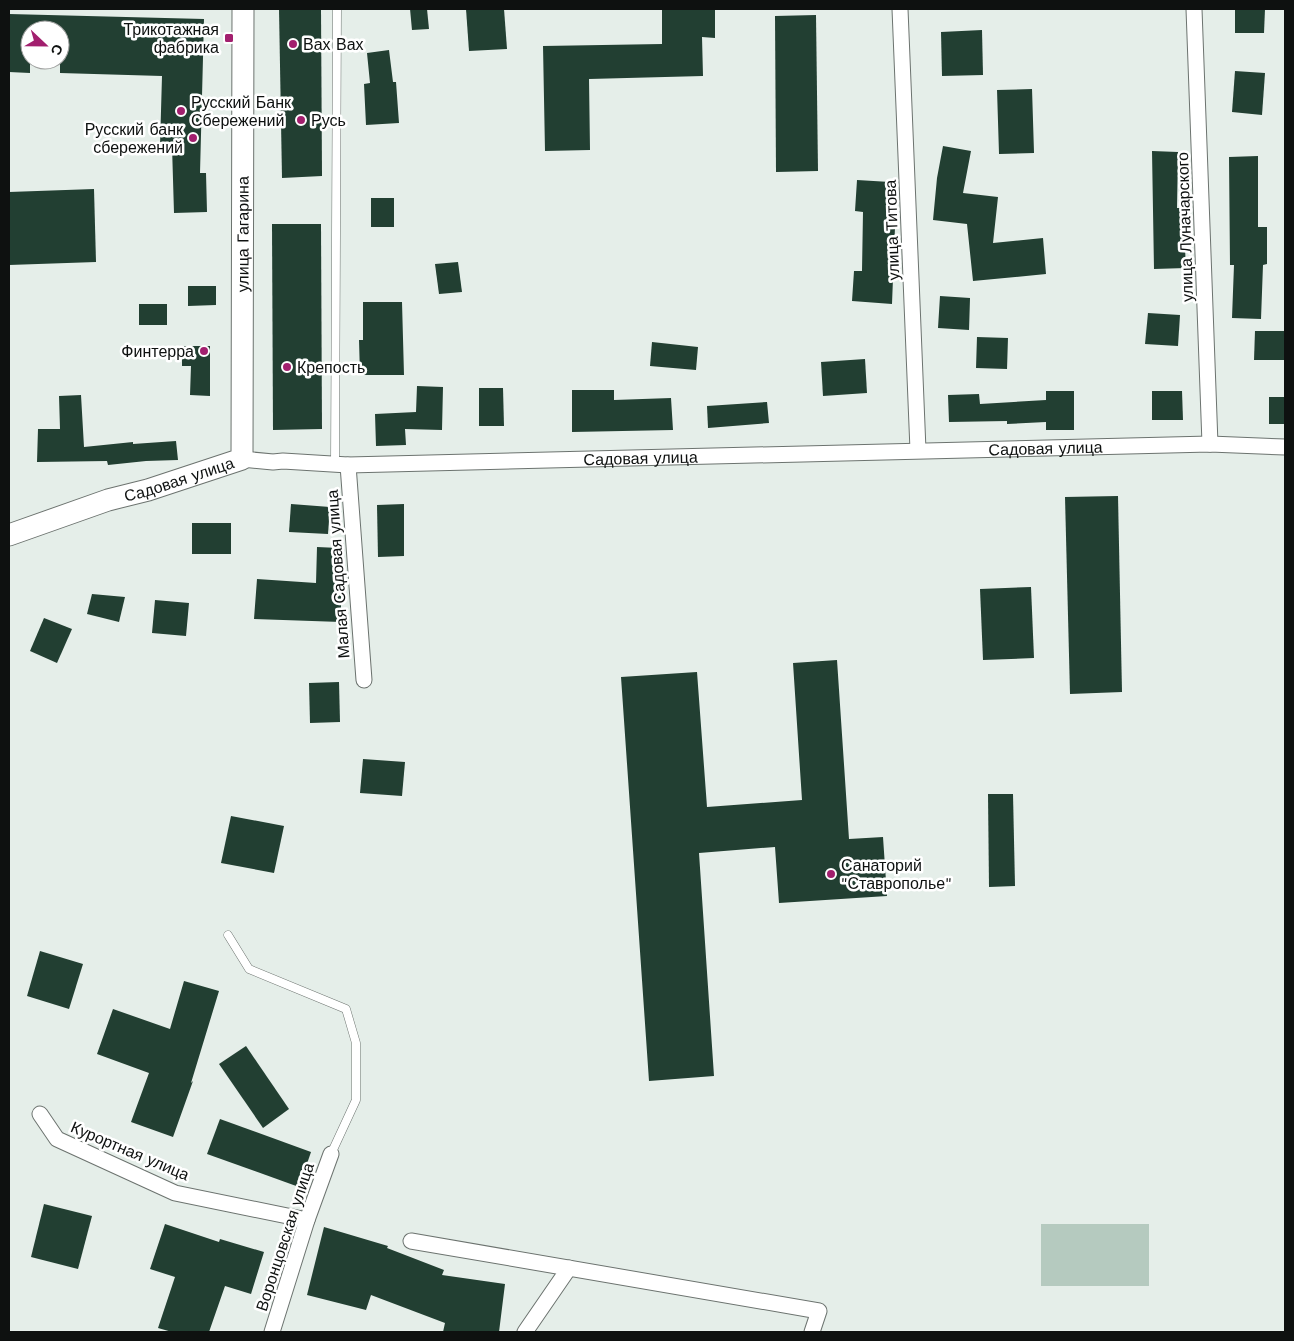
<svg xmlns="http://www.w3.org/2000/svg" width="1294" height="1341" font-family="'Work Sans',sans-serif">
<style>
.green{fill:#b5cabf}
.building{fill:#223f32}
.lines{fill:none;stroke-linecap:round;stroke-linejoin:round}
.lane-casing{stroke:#6c736f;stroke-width:9}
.street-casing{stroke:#6c736f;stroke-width:17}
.secondary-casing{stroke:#6c736f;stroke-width:23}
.lane{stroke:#fff;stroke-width:8}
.street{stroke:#fff;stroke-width:15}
.secondary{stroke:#fff;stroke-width:21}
.poi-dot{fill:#a21f6e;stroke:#fff;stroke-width:2}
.labels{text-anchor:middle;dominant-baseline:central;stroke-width:5;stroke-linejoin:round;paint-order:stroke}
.poi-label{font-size:16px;fill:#0e1110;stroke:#fff;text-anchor:start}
.street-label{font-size:16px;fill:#0e1110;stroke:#fff}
</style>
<rect width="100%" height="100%" fill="#e5eee9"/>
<rect class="green" x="1041" y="1224" width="108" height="62"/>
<g class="building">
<path d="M 279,9 L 321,9 L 322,176 L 282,178 Z"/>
<path d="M 410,9 L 427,9 L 429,29 L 412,30 Z"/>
<path d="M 466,9 L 504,9 L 507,49 L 469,51 Z"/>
<path d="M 662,9 L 715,9 L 715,38 L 702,37 L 703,76 L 589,79 L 590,150 L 545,151 L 543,46 L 662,44 Z"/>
<path d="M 1235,9 L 1265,9 L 1264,33 L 1235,33 Z"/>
<path d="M 9,14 L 204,19 L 200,173 L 206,173 L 207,212 L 174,213 L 172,146 L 160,146 L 162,76 L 60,73 L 60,30 L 30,30 L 30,73 L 9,72 Z"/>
<path d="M 816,15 L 818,171 L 776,172 L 775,16 Z"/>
<path d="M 982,30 L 983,75 L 942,76 L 941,32 Z"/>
<path d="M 389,50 L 393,82 L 396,82 L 399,123 L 366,125 L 364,84 L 370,83 L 367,53 Z"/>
<path d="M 1235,71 L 1265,73 L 1262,115 L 1232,112 Z"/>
<path d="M 1032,89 L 1034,153 L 999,154 L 997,90 Z"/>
<path d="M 943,146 L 971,151 L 963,193 L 998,197 L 993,243 L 1043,238 L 1046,274 L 973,281 L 967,224 L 933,220 L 937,178 Z"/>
<path d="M 1152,151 L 1178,152 L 1177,208 L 1183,208 L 1186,268 L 1154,269 Z"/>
<path d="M 1258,156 L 1258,227 L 1267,227 L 1267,264 L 1263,265 L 1261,319 L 1232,318 L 1234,265 L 1230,265 L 1229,157 Z"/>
<path d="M 857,180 L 890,182 L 888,226 L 895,227 L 892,304 L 852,301 L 854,271 L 862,271 L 863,212 L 855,211 Z"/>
<path d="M 94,189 L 96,262 L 9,265 L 9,192 Z"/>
<rect x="371" y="198" width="23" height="29"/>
<path d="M 272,224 L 321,224 L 322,429 L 273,430 Z"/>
<path d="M 458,262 L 462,292 L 439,294 L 435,264 Z"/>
<path d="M 188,286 L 216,286 L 216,305 L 188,306 Z"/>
<path d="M 940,296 L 970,298 L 969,330 L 938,328 Z"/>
<path d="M 363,302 L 402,302 L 404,375 L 360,375 L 359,340 L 363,340 Z"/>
<rect x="139" y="304" width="28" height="21"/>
<path d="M 1148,313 L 1180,315 L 1178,346 L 1145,344 Z"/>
<path d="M 1255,331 L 1285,331 L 1285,360 L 1254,360 Z"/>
<path d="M 977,337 L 1008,338 L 1007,369 L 976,368 Z"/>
<path d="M 652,342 L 698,347 L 696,370 L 650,366 Z"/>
<path d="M 182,346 L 210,346 L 210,396 L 190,395 L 191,366 L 182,366 Z"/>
<path d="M 865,359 L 867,393 L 823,396 L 821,362 Z"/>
<path d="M 417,386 L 443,387 L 442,430 L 405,429 L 406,445 L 376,446 L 375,414 L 416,412 Z"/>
<path d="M 479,388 L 503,388 L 504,426 L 479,426 Z"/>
<path d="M 572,390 L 614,390 L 614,400 L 671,398 L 673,430 L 572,432 Z"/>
<path d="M 1046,391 L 1074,391 L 1074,430 L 1046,430 L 1046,422 L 1007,424 L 1007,421 L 949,422 L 948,395 L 979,394 L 980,404 L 1046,400 Z"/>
<path d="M 1152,391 L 1182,391 L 1183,420 L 1152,420 Z"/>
<path d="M 81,395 L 84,447 L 133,442 L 133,444 L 176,441 L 178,460 L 146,461 L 108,465 L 107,461 L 37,462 L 38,429 L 60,429 L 59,396 Z"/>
<rect x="1269" y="397" width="16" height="27"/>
<path d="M 767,402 L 769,423 L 708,428 L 707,406 Z"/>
<path d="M 1118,496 L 1122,692 L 1070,694 L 1065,497 Z"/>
<path d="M 291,504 L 330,507 L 328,534 L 289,532 Z"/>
<path d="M 404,504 L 404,556 L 378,557 L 377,505 Z"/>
<rect x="192" y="523" width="39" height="31"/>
<path d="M 317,547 L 339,548 L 338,594 L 341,594 L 341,622 L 254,619 L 257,579 L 316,583 Z"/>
<path d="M 1031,587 L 1034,658 L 983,660 L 980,589 Z"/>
<path d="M 92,594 L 125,597 L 119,622 L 87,614 Z"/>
<path d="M 155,600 L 189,603 L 186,636 L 152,633 Z"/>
<path d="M 44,618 L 72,629 L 57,663 L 30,651 Z"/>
<path d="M 837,660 L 849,839 L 883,837 L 887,896 L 779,903 L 775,847 L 699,853 L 714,1076 L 649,1081 L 621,677 L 697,672 L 707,807 L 802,800 L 793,663 Z"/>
<path d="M 339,682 L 340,722 L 310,723 L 309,683 Z"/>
<path d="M 363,759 L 405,762 L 402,796 L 360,793 Z"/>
<path d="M 988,794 L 1013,794 L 1015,886 L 989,887 Z"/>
<path d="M 231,816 L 284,826 L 274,873 L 221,863 Z"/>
<path d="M 40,951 L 83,964 L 69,1009 L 27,996 Z"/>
<path d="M 184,981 L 219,991 L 191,1083 L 193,1081 L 173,1137 L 131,1122 L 149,1073 L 97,1054 L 113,1009 L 170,1029 Z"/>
<path d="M 246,1046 L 289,1109 L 263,1128 L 219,1064 Z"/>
<path d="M 220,1119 L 311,1152 L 299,1187 L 207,1154 Z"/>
<path d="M 44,1204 L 92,1216 L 78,1269 L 31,1257 Z"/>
<path d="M 165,1224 L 219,1242 L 220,1239 L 264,1252 L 251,1294 L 225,1286 L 209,1332 L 172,1332 L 158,1328 L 175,1277 L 150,1269 Z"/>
<path d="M 324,1227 L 388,1246 L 387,1248 L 444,1270 L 442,1275 L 505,1284 L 499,1332 L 443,1332 L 445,1323 L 371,1295 L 366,1310 L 307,1295 Z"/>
</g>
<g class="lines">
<g class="lane-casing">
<g id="lane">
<path d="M 335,464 L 337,9"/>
<path d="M 228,935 L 249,969 L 346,1009 L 356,1043 L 356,1100 L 331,1154"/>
</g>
</g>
<g class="street-casing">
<g id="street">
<path d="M 900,9 L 918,450"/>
<path d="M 1194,9 L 1210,444"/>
<path id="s1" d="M 242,459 L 273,462 L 283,461 L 348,465 L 1210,444 L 1285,447"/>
<path d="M 348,465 L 364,680"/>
<path d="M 40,1114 L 57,1139 L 175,1193 L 307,1220"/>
<path d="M 411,1241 L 819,1311 L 812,1332"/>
<path d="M 272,1332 L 307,1220 L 331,1154"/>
<path d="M 525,1332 L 569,1268"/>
</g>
</g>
<g class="secondary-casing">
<g id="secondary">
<path id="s2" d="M 9,535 L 108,500 L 148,490 L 242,459 L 243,9"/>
</g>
</g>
<use href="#lane" class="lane"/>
<use href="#street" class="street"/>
<use href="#secondary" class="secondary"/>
</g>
<g class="poi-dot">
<rect x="224" y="33" width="10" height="10" rx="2.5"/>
<circle cx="293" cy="44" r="5"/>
<circle cx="181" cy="111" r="5"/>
<circle cx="301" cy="120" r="5"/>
<circle cx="193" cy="138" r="5"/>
<circle cx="204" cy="351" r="5"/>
<circle cx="287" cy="367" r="5"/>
<circle cx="831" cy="874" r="5"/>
</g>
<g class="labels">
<g class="poi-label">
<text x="219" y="29" text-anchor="end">Трикотажная<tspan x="219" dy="18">фабрика</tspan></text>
<text x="303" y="44">Вах Вах</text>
<text x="191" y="102">Русский Банк<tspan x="191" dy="18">Сбережений</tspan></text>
<text x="311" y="120">Русь</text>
<text x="183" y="129" text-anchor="end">Русский банк<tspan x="183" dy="18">сбережений</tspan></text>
<text x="194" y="351" text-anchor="end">Финтерра</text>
<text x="297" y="367">Крепость</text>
<text x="841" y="865">Санаторий<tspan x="841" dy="18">"Ставрополье"</tspan></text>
</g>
<g class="street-label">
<text transform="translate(1185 227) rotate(-92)">улица Луначарского</text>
<text transform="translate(892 230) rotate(-92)">улица Титова</text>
<text stroke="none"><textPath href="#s2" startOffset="470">улица Гагарина</textPath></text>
<text stroke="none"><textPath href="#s1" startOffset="804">Садовая улица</textPath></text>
<text stroke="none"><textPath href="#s1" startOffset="399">Садовая улица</textPath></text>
<text stroke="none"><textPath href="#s2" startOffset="179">Садовая улица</textPath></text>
<text transform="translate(338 574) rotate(-94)">Малая Садовая улица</text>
<text transform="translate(130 1151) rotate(23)">Курортная улица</text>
<text transform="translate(285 1237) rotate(-72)">Воронцовская улица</text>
</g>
</g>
<rect width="1294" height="1341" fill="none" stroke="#0e1110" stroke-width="20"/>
<g transform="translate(45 45) rotate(112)"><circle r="24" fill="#ffffff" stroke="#9fa09f"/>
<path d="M0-4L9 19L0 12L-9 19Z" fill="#a21f6e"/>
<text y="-8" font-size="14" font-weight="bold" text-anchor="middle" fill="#0e1110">С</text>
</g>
</svg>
